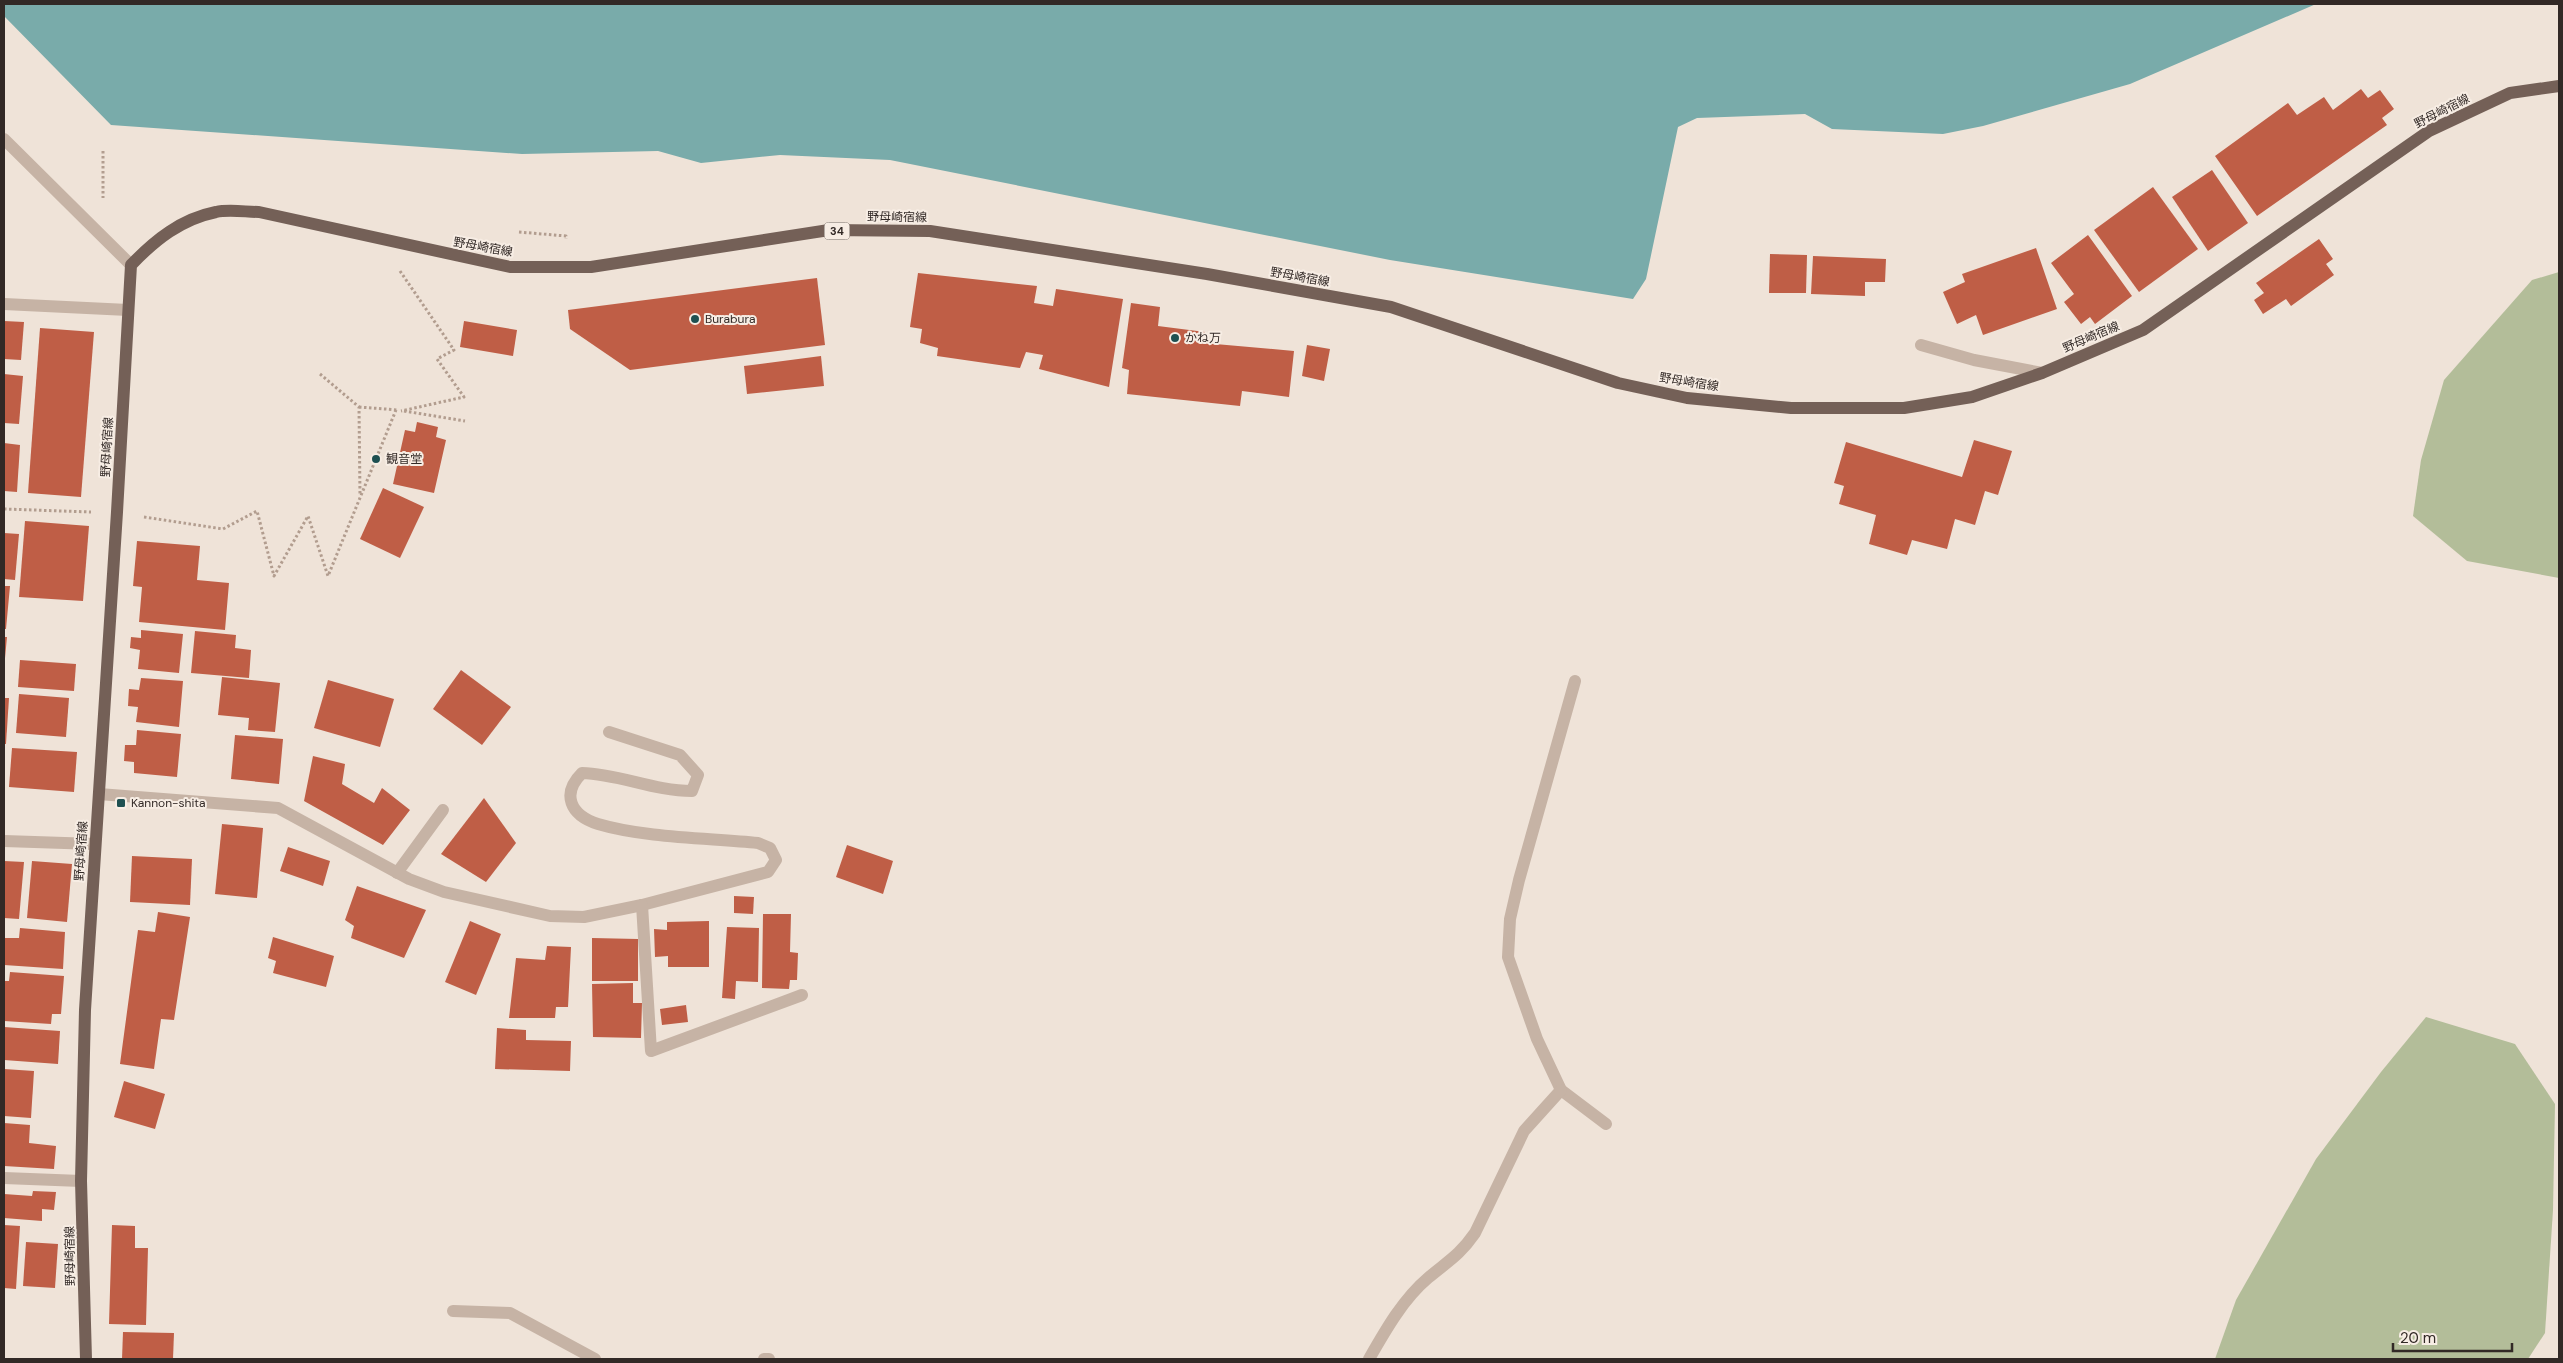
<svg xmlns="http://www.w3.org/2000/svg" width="2563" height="1363" font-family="'DM Sans','Noto Sans JP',sans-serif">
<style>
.green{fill:#b3bd99}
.water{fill:#79abaa}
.building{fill:#bf5e46}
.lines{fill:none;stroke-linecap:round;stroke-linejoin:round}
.path{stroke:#b29d8f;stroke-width:3;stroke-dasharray:2.5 2.5;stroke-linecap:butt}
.minor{stroke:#c6b3a5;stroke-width:12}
.major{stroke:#746057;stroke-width:12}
.poi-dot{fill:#1e5051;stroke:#f7ede4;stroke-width:2}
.labels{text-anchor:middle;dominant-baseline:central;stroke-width:4;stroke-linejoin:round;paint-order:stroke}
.shield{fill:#f7ede4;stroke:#6d645f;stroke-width:1}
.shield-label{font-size:11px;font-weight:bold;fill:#322926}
.street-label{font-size:12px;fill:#322926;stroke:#f7ede4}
.poi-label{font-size:12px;fill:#322926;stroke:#f7ede4;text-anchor:start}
</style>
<rect width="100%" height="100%" fill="#efe3d8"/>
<g class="green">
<path d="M 2559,272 L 2559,578 L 2467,561 L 2413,516 L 2421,460 L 2444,380 L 2532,280 Z"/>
<path d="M 2426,1017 L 2515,1044 L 2555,1104 L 2553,1210 L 2545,1333 L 2528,1359 L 2215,1359 L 2236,1300 L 2316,1159 L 2381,1072 Z"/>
</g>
<path class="water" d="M 4,4 L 2316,4 L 2130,84 L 1983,126 L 1943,134 L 1832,129 L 1805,114 L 1697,118 L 1678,127 L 1646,279 L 1633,299 L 1390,260 L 890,160 L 780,155 L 701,163 L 658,151 L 522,154 L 111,125 L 4,16 Z"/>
<g class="building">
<path d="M 2361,89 L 2368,98 L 2380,90 L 2394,109 L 2382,118 L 2387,125 L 2257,216 L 2215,156 L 2288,103 L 2297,115 L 2324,97 L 2333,110 Z"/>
<path d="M 2212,170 L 2248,223 L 2208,251 L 2172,197 Z"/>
<path d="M 2153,187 L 2198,249 L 2139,292 L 2094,230 Z"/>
<path d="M 2088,235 L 2132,296 L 2095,324 L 2090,317 L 2081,324 L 2064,302 L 2074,294 L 2051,263 Z"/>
<path d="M 2319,239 L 2333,259 L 2326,264 L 2334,275 L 2291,306 L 2286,299 L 2263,314 L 2254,300 L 2264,293 L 2256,283 Z"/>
<path d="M 2036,248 L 2057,309 L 1983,335 L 1976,315 L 1957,324 L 1943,292 L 1965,282 L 1962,274 Z"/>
<path d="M 1770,254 L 1807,255 L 1806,293 L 1769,293 Z"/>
<path d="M 1813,256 L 1886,259 L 1885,282 L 1865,282 L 1865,296 L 1811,294 Z"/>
<path d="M 918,273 L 1037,286 L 1034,303 L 1053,306 L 1056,289 L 1123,299 L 1109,387 L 1039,369 L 1043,355 L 1026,352 L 1020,368 L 937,356 L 938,348 L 920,343 L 922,329 L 910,327 Z"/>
<path d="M 817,278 L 825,345 L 630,370 L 570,329 L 568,310 Z"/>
<path d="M 1131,303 L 1160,307 L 1158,326 L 1205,332 L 1204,343 L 1294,351 L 1289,397 L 1242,391 L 1240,406 L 1127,394 L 1129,370 L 1122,368 Z"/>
<path d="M 4,321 L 24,322 L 21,360 L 4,359 Z"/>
<path d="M 464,321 L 517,330 L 513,356 L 460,347 Z"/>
<path d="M 40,328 L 94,332 L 81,497 L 28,493 Z"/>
<path d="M 1307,345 L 1330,349 L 1324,381 L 1302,376 Z"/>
<path d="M 821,356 L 824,386 L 747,394 L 744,366 Z"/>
<path d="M 4,374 L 23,376 L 19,424 L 4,423 Z"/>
<path d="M 417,422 L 438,427 L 436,437 L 446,440 L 434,493 L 393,484 L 405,430 L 415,432 Z"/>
<path d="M 1974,440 L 2012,451 L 1998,495 L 1985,491 L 1975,525 L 1955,519 L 1947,549 L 1912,540 L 1907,555 L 1869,544 L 1876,515 L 1839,504 L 1844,486 L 1834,483 L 1846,442 L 1962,477 Z"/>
<path d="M 4,443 L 20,445 L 17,492 L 4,491 Z"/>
<path d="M 383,488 L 424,507 L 400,558 L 360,539 Z"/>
<path d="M 25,521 L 89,526 L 83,601 L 19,597 Z"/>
<path d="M 4,533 L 19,534 L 15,580 L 4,579 Z"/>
<path d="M 137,541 L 200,546 L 197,580 L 229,583 L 225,630 L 139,622 L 142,587 L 133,586 Z"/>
<path d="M 4,586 L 10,586 L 6,629 L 4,629 Z"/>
<path d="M 141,630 L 183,634 L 179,673 L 138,669 L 140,650 L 130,648 L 131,637 L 141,638 Z"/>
<path d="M 195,631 L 236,635 L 235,648 L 251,650 L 249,678 L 191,673 Z"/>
<path d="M 4,637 L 7,637 L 5,658 L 4,658 Z"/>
<path d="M 20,660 L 76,664 L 74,691 L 18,687 Z"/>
<path d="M 461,670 L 511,707 L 482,745 L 433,709 Z"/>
<path d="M 222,677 L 280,683 L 275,732 L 248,730 L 249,718 L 218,715 Z"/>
<path d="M 141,678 L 183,681 L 179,727 L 136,722 L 138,707 L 128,706 L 129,689 L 139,690 Z"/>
<path d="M 328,680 L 394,699 L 380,747 L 314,728 Z"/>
<path d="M 19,694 L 69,698 L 66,737 L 16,733 Z"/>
<path d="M 4,698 L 9,698 L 6,744 L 4,744 Z"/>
<path d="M 137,730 L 181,734 L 177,777 L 134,773 L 134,762 L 124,761 L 125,745 L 136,745 Z"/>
<path d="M 235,735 L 283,739 L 279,784 L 231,779 Z"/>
<path d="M 12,748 L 77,752 L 74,792 L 9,787 Z"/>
<path d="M 313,756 L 345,764 L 342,784 L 374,803 L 382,788 L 410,810 L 383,845 L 304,801 Z"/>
<path d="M 484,798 L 516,843 L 486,882 L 441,854 Z"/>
<path d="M 222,824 L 263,828 L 257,898 L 215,894 Z"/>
<path d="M 847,845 L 893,861 L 883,894 L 836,877 Z"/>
<path d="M 288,847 L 330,861 L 323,886 L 280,871 Z"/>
<path d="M 132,856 L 192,859 L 190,905 L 130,902 Z"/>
<path d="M 4,861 L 24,862 L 19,919 L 4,918 Z"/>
<path d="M 32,861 L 72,864 L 67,922 L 27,918 Z"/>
<path d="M 357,886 L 426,910 L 404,958 L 351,938 L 354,926 L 345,920 Z"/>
<path d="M 734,896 L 754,897 L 753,914 L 734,913 Z"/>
<path d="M 158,912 L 190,917 L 174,1020 L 161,1019 L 154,1069 L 120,1064 L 138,930 L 155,932 Z"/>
<path d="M 763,914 L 791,914 L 790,952 L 798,953 L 797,980 L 790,980 L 789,989 L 762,988 Z"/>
<path d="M 470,921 L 501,934 L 476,995 L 445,982 Z"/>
<path d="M 709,921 L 709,967 L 668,967 L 668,956 L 655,957 L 654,929 L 667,930 L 667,922 Z"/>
<path d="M 727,927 L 759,928 L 758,982 L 736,981 L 735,999 L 722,998 Z"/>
<path d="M 20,928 L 65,932 L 63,969 L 4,965 L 4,938 L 19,938 Z"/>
<path d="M 273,937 L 334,956 L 326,987 L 273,973 L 276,961 L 268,958 Z"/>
<path d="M 592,938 L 638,939 L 638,981 L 592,981 Z"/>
<path d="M 547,946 L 571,947 L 568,1007 L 556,1007 L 555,1018 L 509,1018 L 516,958 L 545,960 Z"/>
<path d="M 10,972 L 64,976 L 61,1014 L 52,1014 L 51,1024 L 4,1021 L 4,981 L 9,981 Z"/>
<path d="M 633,983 L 633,1003 L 642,1003 L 641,1038 L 593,1037 L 592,984 Z"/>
<path d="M 686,1005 L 688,1022 L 662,1025 L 660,1009 Z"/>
<path d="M 4,1027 L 60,1031 L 58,1064 L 4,1060 Z"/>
<path d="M 497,1028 L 526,1030 L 526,1040 L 571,1041 L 570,1071 L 495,1069 Z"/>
<path d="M 4,1069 L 34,1071 L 31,1118 L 4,1116 Z"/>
<path d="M 124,1081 L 165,1094 L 155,1129 L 114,1117 Z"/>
<path d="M 4,1123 L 30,1125 L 29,1143 L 56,1146 L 54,1169 L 4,1166 Z"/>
<path d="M 33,1191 L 56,1192 L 54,1210 L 42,1209 L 42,1221 L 4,1218 L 4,1194 L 32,1196 Z"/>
<path d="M 4,1225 L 20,1226 L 16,1289 L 4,1288 Z"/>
<path d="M 112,1225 L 135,1226 L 135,1248 L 148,1248 L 146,1325 L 109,1324 Z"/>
<path d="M 26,1242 L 58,1244 L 55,1288 L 23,1286 Z"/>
<path d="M 123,1332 L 174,1333 L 173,1359 L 122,1359 Z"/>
</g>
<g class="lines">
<g class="path">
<path d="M 103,151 L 103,198"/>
<path d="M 519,232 L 566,236 L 566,239"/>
<path d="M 400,271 L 454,350 L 437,359 L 464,397 L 401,411"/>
<path d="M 320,374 L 359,407 L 360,495"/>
<path d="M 359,407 L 398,410"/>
<path d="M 404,411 L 465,421"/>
<path d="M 4,509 L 91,512"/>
<path d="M 144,517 L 223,529 L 257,511 L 274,576 L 308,516 L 328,576 L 396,410"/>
</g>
<g class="minor">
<path d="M 4,139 L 131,265"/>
<path d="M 4,304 L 128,310"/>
<path d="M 1921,345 L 1974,360 L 2042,373"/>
<path d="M 1575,681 L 1519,880 L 1510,919 L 1508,957 L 1537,1039 L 1561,1090 L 1606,1124"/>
<path d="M 99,794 L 278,808 L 409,879 L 444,892 L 550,916 L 584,917 L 642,905 L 768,872 L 776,860 L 770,848 L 758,843 C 709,838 645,838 598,824 C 570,815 561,794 582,773 C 619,774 654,791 692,791 L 698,775 L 680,755 L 609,732"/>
<path d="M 4,841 L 95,844"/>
<path d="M 397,873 L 443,810"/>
<path d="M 642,905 L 651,1051 L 802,995"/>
<path d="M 4,1178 L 81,1181"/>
<path d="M 453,1311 L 510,1313 L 595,1359"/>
<path d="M 764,1359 L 769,1359"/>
<path d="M 1369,1359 C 1385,1331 1403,1299 1428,1278 C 1448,1261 1459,1256 1475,1233 L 1524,1131 L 1561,1090"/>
</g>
<path class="major" d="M 86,1359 L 81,1181 L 85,1010 L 117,512 L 131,265 C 155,240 181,219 216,212 C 229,209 246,212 259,212 L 510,267 L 591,267 L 829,230 L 930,231 L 1207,274 L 1391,307 L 1618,383 L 1687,398 L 1791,408 L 1904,408 L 1972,397 L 2042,373 L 2143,330 L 2429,131 L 2510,93 L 2559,86"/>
</g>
<g class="poi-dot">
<circle cx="695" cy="319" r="5"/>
<circle cx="1175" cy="338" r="5"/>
<circle cx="376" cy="459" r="5"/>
<rect x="116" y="798" width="10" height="10" rx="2.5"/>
</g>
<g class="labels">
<rect class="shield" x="824.5" y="222.5" width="25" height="17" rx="4"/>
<g class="shield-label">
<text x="837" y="231">34</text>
</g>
<g class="street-label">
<text transform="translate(2442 111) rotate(-27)">野母崎宿線</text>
<text transform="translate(897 217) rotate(1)">野母崎宿線</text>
<text transform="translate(483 247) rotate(10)">野母崎宿線</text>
<text transform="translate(1300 277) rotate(10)">野母崎宿線</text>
<text transform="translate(2091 337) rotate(-23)">野母崎宿線</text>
<text transform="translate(1689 382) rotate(9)">野母崎宿線</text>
<text transform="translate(107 447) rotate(-87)">野母崎宿線</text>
<text transform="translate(81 851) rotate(-86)">野母崎宿線</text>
<text transform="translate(70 1256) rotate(-91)">野母崎宿線</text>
</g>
<g class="poi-label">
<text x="705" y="319">Burabura</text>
<text x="1185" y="338">かね万</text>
<text x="386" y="459">観音堂</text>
<text x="131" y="803">Kannon-shita</text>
</g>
</g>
<rect width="2563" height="1363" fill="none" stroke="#322926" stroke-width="10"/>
<path d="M2393 1343v8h119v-8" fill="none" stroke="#322926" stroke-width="2.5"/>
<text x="2400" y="1343" font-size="15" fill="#322926" stroke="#f7ede4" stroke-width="4" paint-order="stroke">20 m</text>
</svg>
